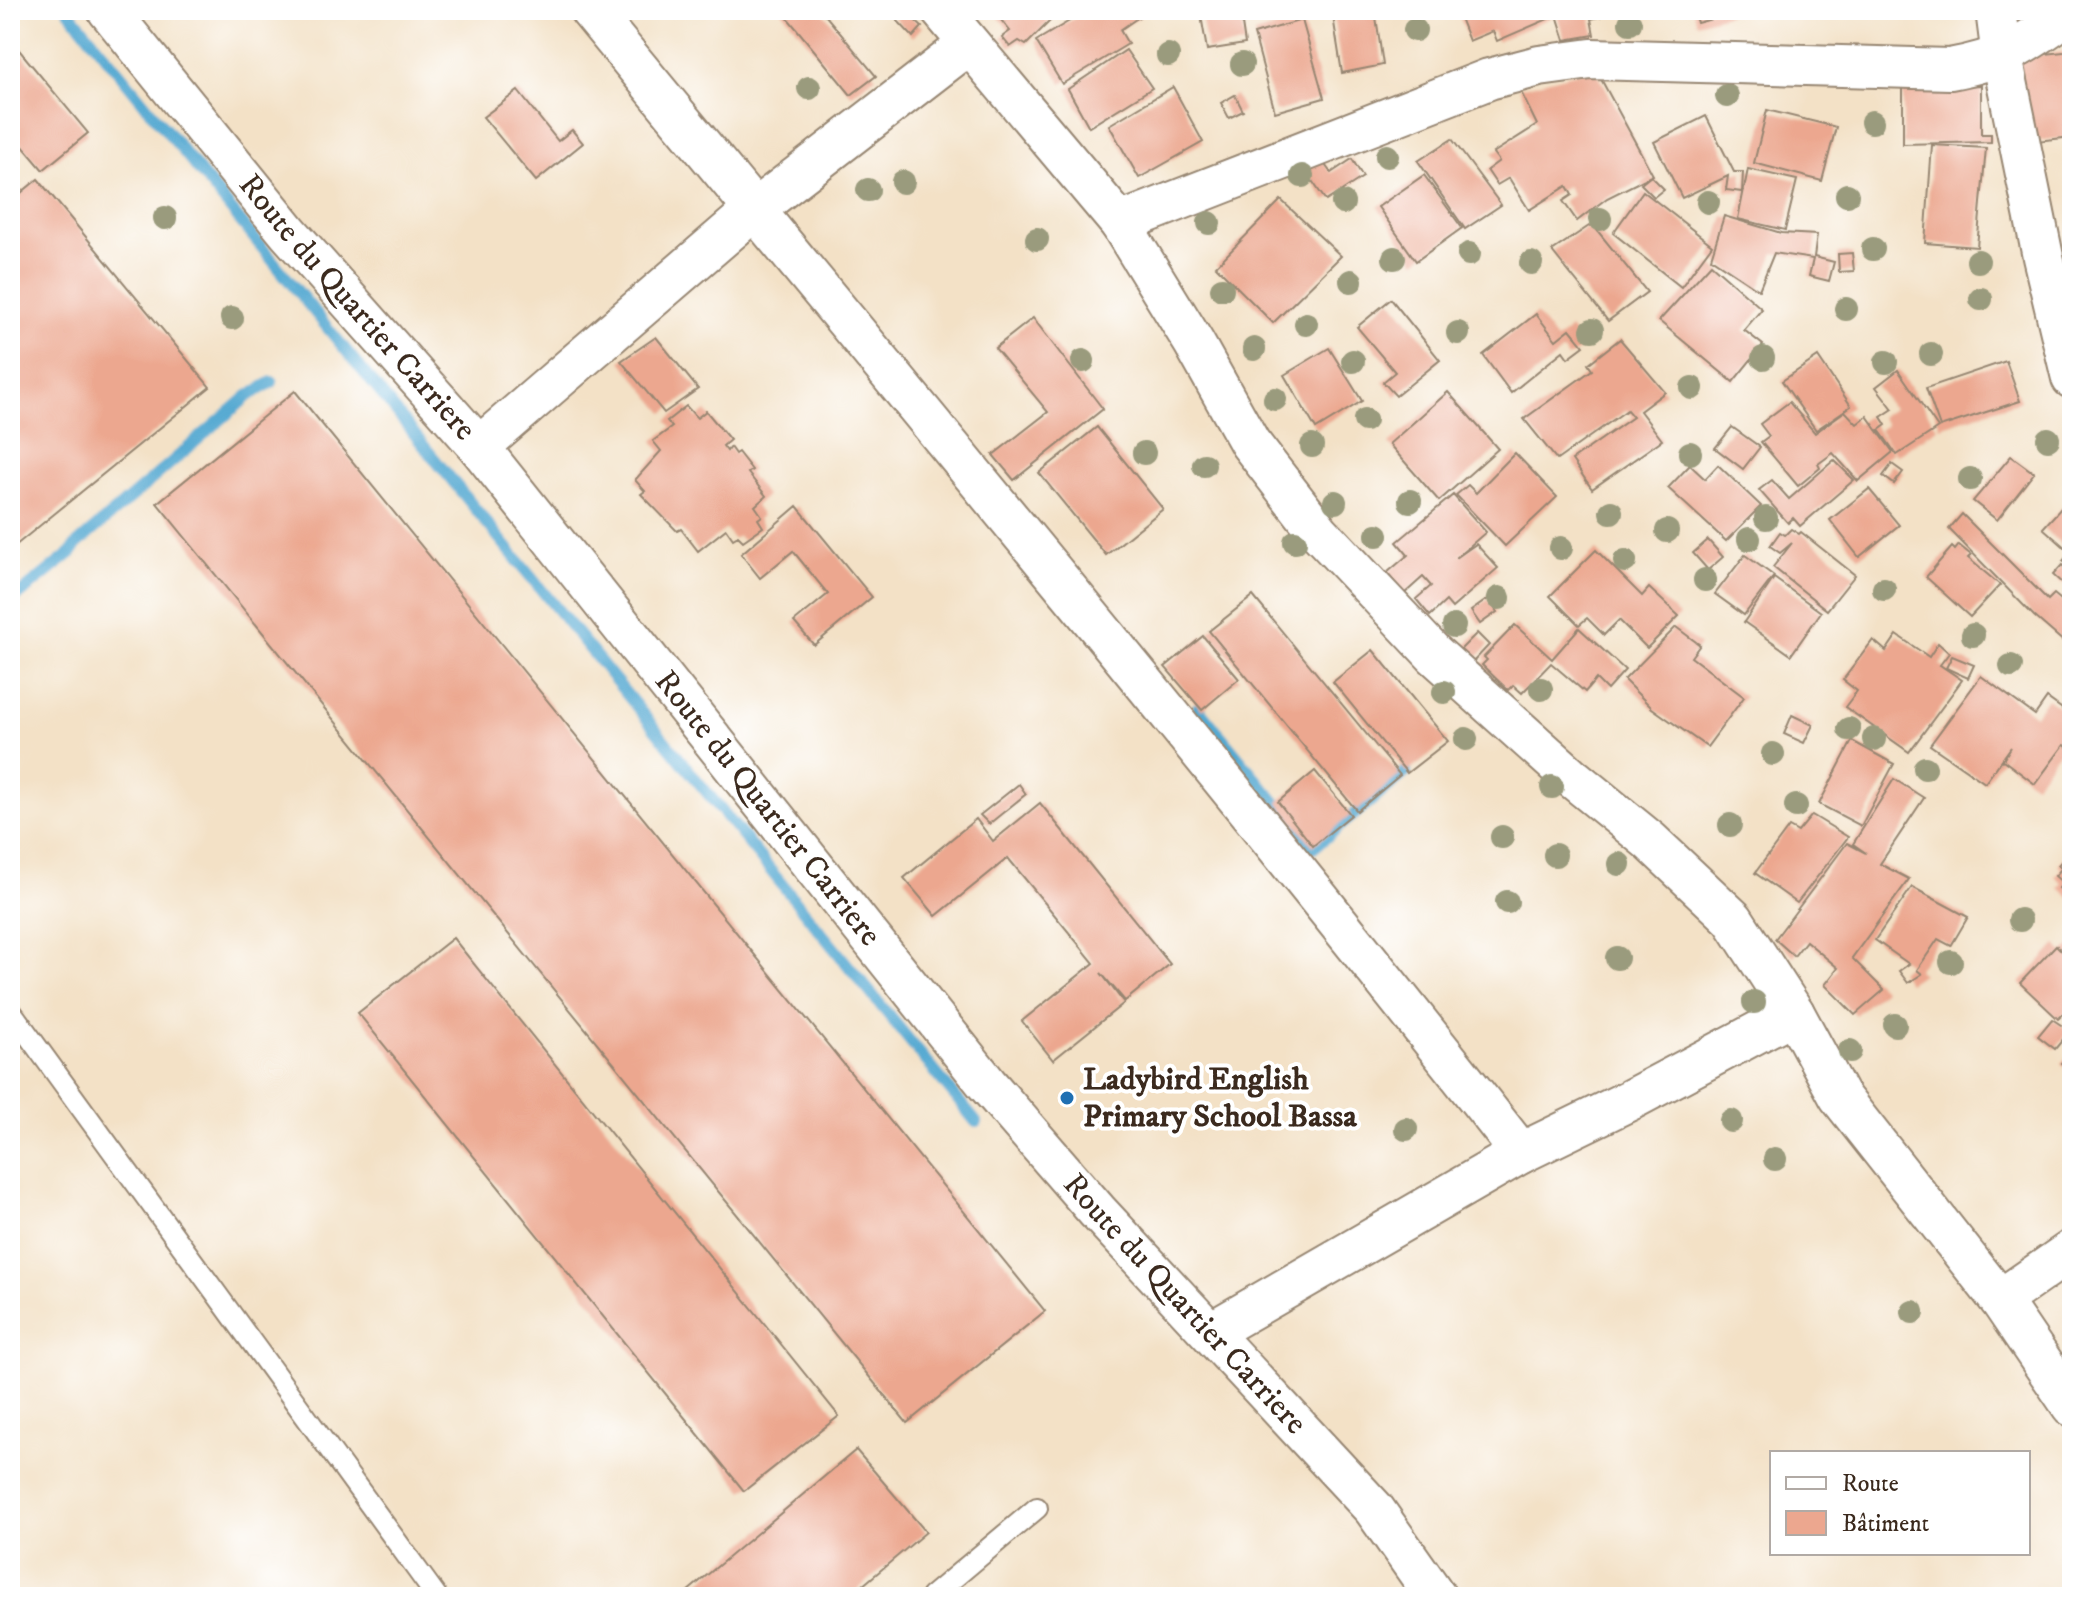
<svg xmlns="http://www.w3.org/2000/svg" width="2082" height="1607" font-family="'IM FELL DW Pica',serif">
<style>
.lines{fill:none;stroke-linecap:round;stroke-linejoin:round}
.stream{stroke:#55a9d1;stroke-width:12}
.building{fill:#eca78f}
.service-casing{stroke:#978672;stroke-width:24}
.minor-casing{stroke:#978672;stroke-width:44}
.service{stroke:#fff;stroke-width:20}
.minor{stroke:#fff;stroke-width:40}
.tree{fill:#9a9b7d}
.poi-dot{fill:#1f6fb2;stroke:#fff;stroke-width:3}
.labels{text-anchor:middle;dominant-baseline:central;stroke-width:8;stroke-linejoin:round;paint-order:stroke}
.street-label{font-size:32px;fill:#3b2a1e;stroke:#fff}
.poi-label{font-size:32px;font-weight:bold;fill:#3b2a1e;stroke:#fff;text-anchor:start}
</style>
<rect width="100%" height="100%" fill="#fff"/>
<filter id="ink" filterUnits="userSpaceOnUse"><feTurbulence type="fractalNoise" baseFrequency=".0125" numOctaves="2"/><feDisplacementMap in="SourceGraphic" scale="16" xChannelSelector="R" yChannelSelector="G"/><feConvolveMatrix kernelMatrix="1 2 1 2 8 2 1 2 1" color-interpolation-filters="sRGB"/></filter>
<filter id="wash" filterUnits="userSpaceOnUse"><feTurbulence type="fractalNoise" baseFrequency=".006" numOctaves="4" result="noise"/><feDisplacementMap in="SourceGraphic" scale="32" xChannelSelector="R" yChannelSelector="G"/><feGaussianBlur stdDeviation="1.8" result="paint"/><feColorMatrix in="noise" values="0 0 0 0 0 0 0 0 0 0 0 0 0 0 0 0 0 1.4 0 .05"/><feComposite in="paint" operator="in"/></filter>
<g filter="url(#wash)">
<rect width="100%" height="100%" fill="#f3e1c6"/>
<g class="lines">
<g class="stream">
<path d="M 68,10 L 976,1122"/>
<path d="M 10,602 L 72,552 L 76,545 L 248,396 L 272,382"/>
<path d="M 1198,708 L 1313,848 L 1406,772"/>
</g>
</g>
<g id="blocks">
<g class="building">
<path d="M 781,10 L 821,10 L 876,76 L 851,95 Z"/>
<path d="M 904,10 L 922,27 L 913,37 L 895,18 Z"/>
<path d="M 993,10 L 1061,10 L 1026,45 L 1019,41 L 1010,47 L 1002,37 L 1010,31 Z"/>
<path d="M 1088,10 L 1149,10 L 1120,30 L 1128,44 L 1062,84 L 1036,41 Z"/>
<path d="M 1200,10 L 1240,10 L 1245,44 L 1207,50 Z"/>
<path d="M 1332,10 L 1375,10 L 1383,65 L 1342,73 Z"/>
<path d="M 1457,10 L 1623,10 L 1623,11 L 1591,19 L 1594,35 L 1565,40 L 1557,15 L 1497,41 L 1493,31 L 1469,41 Z"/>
<path d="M 1693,10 L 1741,10 L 1741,11 L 1697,23 Z"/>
<path d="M 1302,20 L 1324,98 L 1275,112 L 1254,34 Z"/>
<path d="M 10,39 L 88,133 L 43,170 L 10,131 Z"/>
<path d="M 1126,50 L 1152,88 L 1089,127 L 1068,89 Z"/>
<path d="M 2072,51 L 2072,137 L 2028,142 L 2018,57 Z"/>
<path d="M 1595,68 L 1653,175 L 1607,198 L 1577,221 L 1563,201 L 1572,195 L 1567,186 L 1529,210 L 1509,178 L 1497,185 L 1487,170 L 1499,161 L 1493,153 L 1537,125 L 1519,88 Z"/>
<path d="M 1981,85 L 1981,134 L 1991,134 L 1991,142 L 1903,144 L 1903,88 Z"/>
<path d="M 1173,87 L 1203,142 L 1139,178 L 1109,125 Z"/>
<path d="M 518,91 L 558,141 L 572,130 L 583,143 L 536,181 L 483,117 Z"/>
<path d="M 1235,95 L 1243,111 L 1229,118 L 1221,103 Z"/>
<path d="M 1767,110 L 1836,127 L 1822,181 L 1754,163 Z"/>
<path d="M 1706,116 L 1734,172 L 1743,172 L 1742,192 L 1726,190 L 1728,176 L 1682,198 L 1654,142 Z"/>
<path d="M 1452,139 L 1501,205 L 1465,229 L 1418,161 Z"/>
<path d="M 1932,145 L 1986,148 L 1977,247 L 1925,243 Z"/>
<path d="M 1320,158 L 1331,173 L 1352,159 L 1363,177 L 1326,201 L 1304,169 Z"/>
<path d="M 1748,169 L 1797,180 L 1785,230 L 1738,219 Z"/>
<path d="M 1424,175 L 1462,228 L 1416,261 L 1378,207 Z"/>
<path d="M 1651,176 L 1664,189 L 1654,197 L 1641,184 Z"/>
<path d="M 38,179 L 210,387 L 10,550 L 10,202 Z"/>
<path d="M 1643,191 L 1712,245 L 1681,287 L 1613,233 Z"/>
<path d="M 1281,200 L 1341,256 L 1273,323 L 1216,266 Z"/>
<path d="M 1724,216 L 1781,233 L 1817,235 L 1814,257 L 1834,262 L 1829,281 L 1809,276 L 1813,259 L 1774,253 L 1759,290 L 1711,258 Z"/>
<path d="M 1592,224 L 1647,292 L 1608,321 L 1552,251 Z"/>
<path d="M 1852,253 L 1854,271 L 1839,272 L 1838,254 Z"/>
<path d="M 1711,264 L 1762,309 L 1744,330 L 1763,345 L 1733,382 L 1659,321 Z"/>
<path d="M 1391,299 L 1440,360 L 1396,396 L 1383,382 L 1395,372 L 1357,327 Z"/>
<path d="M 1536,314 L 1556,340 L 1570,329 L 1584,346 L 1568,358 L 1563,351 L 1511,393 L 1483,355 Z"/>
<path d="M 1033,318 L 1103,409 L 1014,480 L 993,455 L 1048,412 L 995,348 Z"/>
<path d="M 656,337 L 698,389 L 664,413 L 621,361 Z"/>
<path d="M 1620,339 L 1665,392 L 1640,411 L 1662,440 L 1592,489 L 1572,460 L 1633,417 L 1627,410 L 1557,460 L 1524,419 L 1592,370 L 1588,364 Z"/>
<path d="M 1329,348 L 1362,401 L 1316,429 L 1284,375 Z"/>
<path d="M 1818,357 L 1851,406 L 1816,430 L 1782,381 Z"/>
<path d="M 2006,361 L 2020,401 L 1940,427 L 1926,388 Z"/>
<path d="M 1898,370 L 1938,428 L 1897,455 L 1879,430 L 1886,425 L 1881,417 L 1893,409 L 1876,387 Z"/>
<path d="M 295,391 L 1045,1311 L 907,1423 L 157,503 Z"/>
<path d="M 1448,392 L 1498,449 L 1439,501 L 1389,444 Z"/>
<path d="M 1789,402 L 1815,433 L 1845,411 L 1857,424 L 1867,416 L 1893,452 L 1858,481 L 1833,453 L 1818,464 L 1820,468 L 1798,486 L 1761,442 L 1769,436 L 1760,424 Z"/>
<path d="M 686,406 L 697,418 L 706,411 L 730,440 L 723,446 L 727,451 L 730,447 L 735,454 L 738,452 L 752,470 L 748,473 L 766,496 L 755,506 L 762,516 L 758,519 L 763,527 L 743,541 L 738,536 L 733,539 L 726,529 L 698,551 L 681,529 L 677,531 L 641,494 L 645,491 L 635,480 L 661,451 L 653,441 L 672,427 L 667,421 Z"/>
<path d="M 1097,427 L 1163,509 L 1106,555 L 1039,473 Z"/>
<path d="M 1732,427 L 1760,447 L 1743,469 L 1715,448 Z"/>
<path d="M 1515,453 L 1557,497 L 1505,546 L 1456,495 L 1468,485 L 1476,493 Z"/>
<path d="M 2011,456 L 2034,473 L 1997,520 L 1973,501 Z"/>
<path d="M 1834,460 L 1854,480 L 1800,526 L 1793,518 L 1788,523 L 1759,490 L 1772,480 L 1789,499 Z"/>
<path d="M 1892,464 L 1903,472 L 1894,484 L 1883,476 Z"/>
<path d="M 1690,465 L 1705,479 L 1718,465 L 1761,506 L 1726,541 L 1668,488 Z"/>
<path d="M 1869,489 L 1899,525 L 1859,557 L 1830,520 Z"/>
<path d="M 1453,495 L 1486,532 L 1456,558 L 1476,544 L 1498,568 L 1452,608 L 1446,601 L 1430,616 L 1416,599 L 1431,586 L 1423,577 L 1404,594 L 1387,573 L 1408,555 L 1397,542 Z"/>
<path d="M 2072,496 L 2072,568 L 2063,561 L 2070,552 L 2043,528 Z"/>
<path d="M 797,506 L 872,597 L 814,645 L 794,622 L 828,594 L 793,551 L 760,578 L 741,554 Z"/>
<path d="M 1962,514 L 2048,600 L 2054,594 L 2072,609 L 2072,649 L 2034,616 L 1949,529 Z"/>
<path d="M 1791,529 L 1799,534 L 1801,532 L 1855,575 L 1827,610 L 1773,567 L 1792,543 L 1780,553 L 1770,546 L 1780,532 L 1785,535 Z"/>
<path d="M 1708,540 L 1723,557 L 1708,570 L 1693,553 Z"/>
<path d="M 1959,545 L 1971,555 L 1968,558 L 2000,585 L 1970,617 L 1926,577 L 1952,547 L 1955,550 Z"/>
<path d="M 1596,550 L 1642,596 L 1649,588 L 1679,616 L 1647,648 L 1619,620 L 1604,635 L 1587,618 L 1579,625 L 1550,596 Z"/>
<path d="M 1745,555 L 1774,576 L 1744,615 L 1715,594 Z"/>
<path d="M 2062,565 L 2072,574 L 2063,584 L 2053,575 Z"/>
<path d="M 1774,578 L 1821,612 L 1791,655 L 1744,622 Z"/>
<path d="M 1253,596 L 1400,775 L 1357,811 L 1209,631 Z"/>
<path d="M 1488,599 L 1497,612 L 1480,624 L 1471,611 Z"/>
<path d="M 1515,625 L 1552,659 L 1579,628 L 1625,670 L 1607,690 L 1596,679 L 1585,692 L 1551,663 L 1522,693 L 1513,685 L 1508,690 L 1482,665 L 1487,660 L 1484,657 Z"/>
<path d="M 1676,627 L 1700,645 L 1691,657 L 1744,697 L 1707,747 L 1652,708 L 1624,680 Z"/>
<path d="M 1477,633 L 1489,645 L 1472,663 L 1459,651 Z"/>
<path d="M 1897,635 L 1929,657 L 1938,643 L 1949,653 L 1940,665 L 1962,680 L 1909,752 L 1845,707 L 1857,691 L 1843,680 L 1873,640 L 1886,651 Z"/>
<path d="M 1203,636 L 1239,679 L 1202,710 L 1165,667 Z"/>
<path d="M 1373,650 L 1448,741 L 1407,773 L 1333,682 Z"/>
<path d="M 1952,656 L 1974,665 L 1968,678 L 1946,668 Z"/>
<path d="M 1981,676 L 2035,715 L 2047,698 L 2072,716 L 2072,750 L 2064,745 L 2035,784 L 2003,760 L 2011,747 L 1985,783 L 1930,745 Z"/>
<path d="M 1792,715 L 1813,725 L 1804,743 L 1784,734 Z"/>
<path d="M 1852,741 L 1894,764 L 1861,826 L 1819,804 Z"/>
<path d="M 1315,771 L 1351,815 L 1313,846 L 1278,802 Z"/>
<path d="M 1894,779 L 1924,798 L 1880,864 L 1909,879 L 1852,958 L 1884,990 L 1855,1015 L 1825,985 L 1838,968 L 1806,941 L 1794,956 L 1775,939 L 1847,843 L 1866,853 L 1853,844 Z"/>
<path d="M 1019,784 L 1026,794 L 989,824 L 980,815 Z"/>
<path d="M 1040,803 L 1170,964 L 1125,1001 L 1101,973 L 1124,1003 L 1053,1060 L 1022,1021 L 1094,963 L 1008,858 L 936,916 L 904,878 L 976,819 L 993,841 Z"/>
<path d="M 1812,815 L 1848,837 L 1797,903 L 1755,873 L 1789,827 L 1798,832 Z"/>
<path d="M 2072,849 L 2072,899 L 2059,888 L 2063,883 L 2055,876 L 2062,868 L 2058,865 Z"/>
<path d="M 1912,887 L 1968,917 L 1951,946 L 1938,939 L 1917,970 L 1922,974 L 1908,983 L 1899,971 L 1909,964 L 1875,940 Z"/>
<path d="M 453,938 L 839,1416 L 744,1491 L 358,1013 Z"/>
<path d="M 2072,944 L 2072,1006 L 2058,1019 L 2020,983 L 2056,945 L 2064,953 Z"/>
<path d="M 2052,1019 L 2070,1031 L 2055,1049 L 2038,1036 Z"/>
<path d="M 2072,1052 L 2072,1074 L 2061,1063 Z"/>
<path d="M 856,1450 L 926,1532 L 849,1597 L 681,1597 Z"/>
</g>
</g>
</g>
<g filter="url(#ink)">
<use href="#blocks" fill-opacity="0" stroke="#978672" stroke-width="2"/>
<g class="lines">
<g class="service-casing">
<g id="service">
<path d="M 10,1010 L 437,1597"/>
<path d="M 931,1597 L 1037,1508"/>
</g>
</g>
<g class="minor-casing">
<g id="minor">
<path id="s1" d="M 108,10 L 288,232 L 479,447 L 987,1084 L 1097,1211 L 1374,1509 L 1436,1597"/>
<path d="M 590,10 C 902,390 1218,766 1521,1153"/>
<path d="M 941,10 L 1120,223 L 1489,79 L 1539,66 L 1591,59 L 1950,69 C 2010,58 2024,44 2072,11"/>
<path d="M 1996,10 L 2002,57 L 2043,257 L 2072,378"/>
<path d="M 1120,223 L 1194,343 L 1250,443 L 1319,532 L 1434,654 L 1569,775 L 1650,841 L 1733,919 L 1794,1013 L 1839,1096 L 2000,1300 L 2072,1406"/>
<path d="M 479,447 L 754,210 L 969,44"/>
<path d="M 2000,1300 L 2072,1250"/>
<path d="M 1211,1332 L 1521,1153 L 1630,1100 L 1794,1013"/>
</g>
</g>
<use href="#service" class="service"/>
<use href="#minor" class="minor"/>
</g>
<g class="tree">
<circle cx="1630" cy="23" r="12"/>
<circle cx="1415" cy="30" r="12"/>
<circle cx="1168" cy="55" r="12"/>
<circle cx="1242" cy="64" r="12"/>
<circle cx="809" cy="88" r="12"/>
<circle cx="1727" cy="96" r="12"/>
<circle cx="1872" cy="122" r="12"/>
<circle cx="1387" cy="156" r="12"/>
<circle cx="1302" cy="176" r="12"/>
<circle cx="903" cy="182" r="12"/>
<circle cx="868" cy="190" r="12"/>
<circle cx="1847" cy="195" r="12"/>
<circle cx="1708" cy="202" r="12"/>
<circle cx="1343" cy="203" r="12"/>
<circle cx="165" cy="218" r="12"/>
<circle cx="1600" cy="219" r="12"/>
<circle cx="1209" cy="223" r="12"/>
<circle cx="1037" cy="239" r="12"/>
<circle cx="1873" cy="249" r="12"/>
<circle cx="1469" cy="254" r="12"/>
<circle cx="1394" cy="258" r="12"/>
<circle cx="1978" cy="261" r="12"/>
<circle cx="1531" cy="263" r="12"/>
<circle cx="1351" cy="281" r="12"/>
<circle cx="1222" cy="289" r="12"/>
<circle cx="1981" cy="299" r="12"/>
<circle cx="1846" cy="309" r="12"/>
<circle cx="232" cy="318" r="12"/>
<circle cx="1306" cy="324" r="12"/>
<circle cx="1592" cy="330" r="12"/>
<circle cx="1458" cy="333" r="12"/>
<circle cx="1254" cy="349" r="12"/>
<circle cx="1931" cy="354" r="12"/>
<circle cx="1763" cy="358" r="12"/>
<circle cx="1083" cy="361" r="12"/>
<circle cx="1353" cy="361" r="12"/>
<circle cx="1886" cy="362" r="12"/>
<circle cx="1692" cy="388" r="12"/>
<circle cx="1275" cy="399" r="12"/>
<circle cx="1365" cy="420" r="12"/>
<circle cx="2048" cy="439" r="12"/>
<circle cx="1312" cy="446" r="12"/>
<circle cx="1144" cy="453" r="12"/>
<circle cx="1690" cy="453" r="12"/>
<circle cx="1204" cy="465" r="12"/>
<circle cx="1970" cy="479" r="12"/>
<circle cx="1410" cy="501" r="12"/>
<circle cx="1335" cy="502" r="12"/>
<circle cx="1611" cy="512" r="12"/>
<circle cx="1766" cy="518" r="12"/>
<circle cx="1667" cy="531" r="12"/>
<circle cx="1377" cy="535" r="12"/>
<circle cx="1749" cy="539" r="12"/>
<circle cx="1295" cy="542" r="12"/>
<circle cx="1561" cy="548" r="12"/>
<circle cx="1625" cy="561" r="12"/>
<circle cx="1705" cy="580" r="12"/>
<circle cx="1884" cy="589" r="12"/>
<circle cx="1499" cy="598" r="12"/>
<circle cx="1454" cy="626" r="12"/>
<circle cx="1973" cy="635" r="12"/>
<circle cx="2011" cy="666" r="12"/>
<circle cx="1541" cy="689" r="12"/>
<circle cx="1444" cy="692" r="12"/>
<circle cx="1849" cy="729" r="12"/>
<circle cx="1466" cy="739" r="12"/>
<circle cx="1874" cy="739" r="12"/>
<circle cx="1773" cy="754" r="12"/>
<circle cx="1925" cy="768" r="12"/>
<circle cx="1552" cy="787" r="12"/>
<circle cx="1796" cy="806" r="12"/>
<circle cx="1730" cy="825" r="12"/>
<circle cx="1502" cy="837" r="12"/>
<circle cx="1555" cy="855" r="12"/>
<circle cx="1619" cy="864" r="12"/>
<circle cx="1507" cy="902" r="12"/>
<circle cx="2020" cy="920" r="12"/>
<circle cx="1617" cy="958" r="12"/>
<circle cx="1951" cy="962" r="12"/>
<circle cx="1754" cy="1002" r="12"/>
<circle cx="1895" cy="1025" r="12"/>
<circle cx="1850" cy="1051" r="12"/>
<circle cx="1731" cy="1121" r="12"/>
<circle cx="1406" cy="1129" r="12"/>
<circle cx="1775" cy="1159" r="12"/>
<circle cx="1913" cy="1312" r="12"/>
</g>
</g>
<circle class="poi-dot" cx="1067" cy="1098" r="8"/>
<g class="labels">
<g class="street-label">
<text stroke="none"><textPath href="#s1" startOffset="388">Route du Quartier Carriere</textPath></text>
<text stroke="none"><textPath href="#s1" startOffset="1036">Route du Quartier Carriere</textPath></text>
<text stroke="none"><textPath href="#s1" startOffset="1684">Route du Quartier Carriere</textPath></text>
</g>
<g class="poi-label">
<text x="1083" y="1080">Ladybird English<tspan x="1083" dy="37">Primary School Bassa</tspan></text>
</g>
</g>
<rect width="2082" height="1607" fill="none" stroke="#fff" stroke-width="40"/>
<rect x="1770" y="1451" width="260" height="104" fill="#ffffff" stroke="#b1aaa5" stroke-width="2"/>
<rect x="1786" y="1477" width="40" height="12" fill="#ffffff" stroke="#b1aaa5" stroke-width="2"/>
<text x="1842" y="1491" font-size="24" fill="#3b2a1e">Route</text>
<rect x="1786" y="1511" width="40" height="24" fill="#eca78f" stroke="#b1aaa5" stroke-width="2"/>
<text x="1842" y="1531" font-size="24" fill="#3b2a1e">Bâtiment</text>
</svg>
